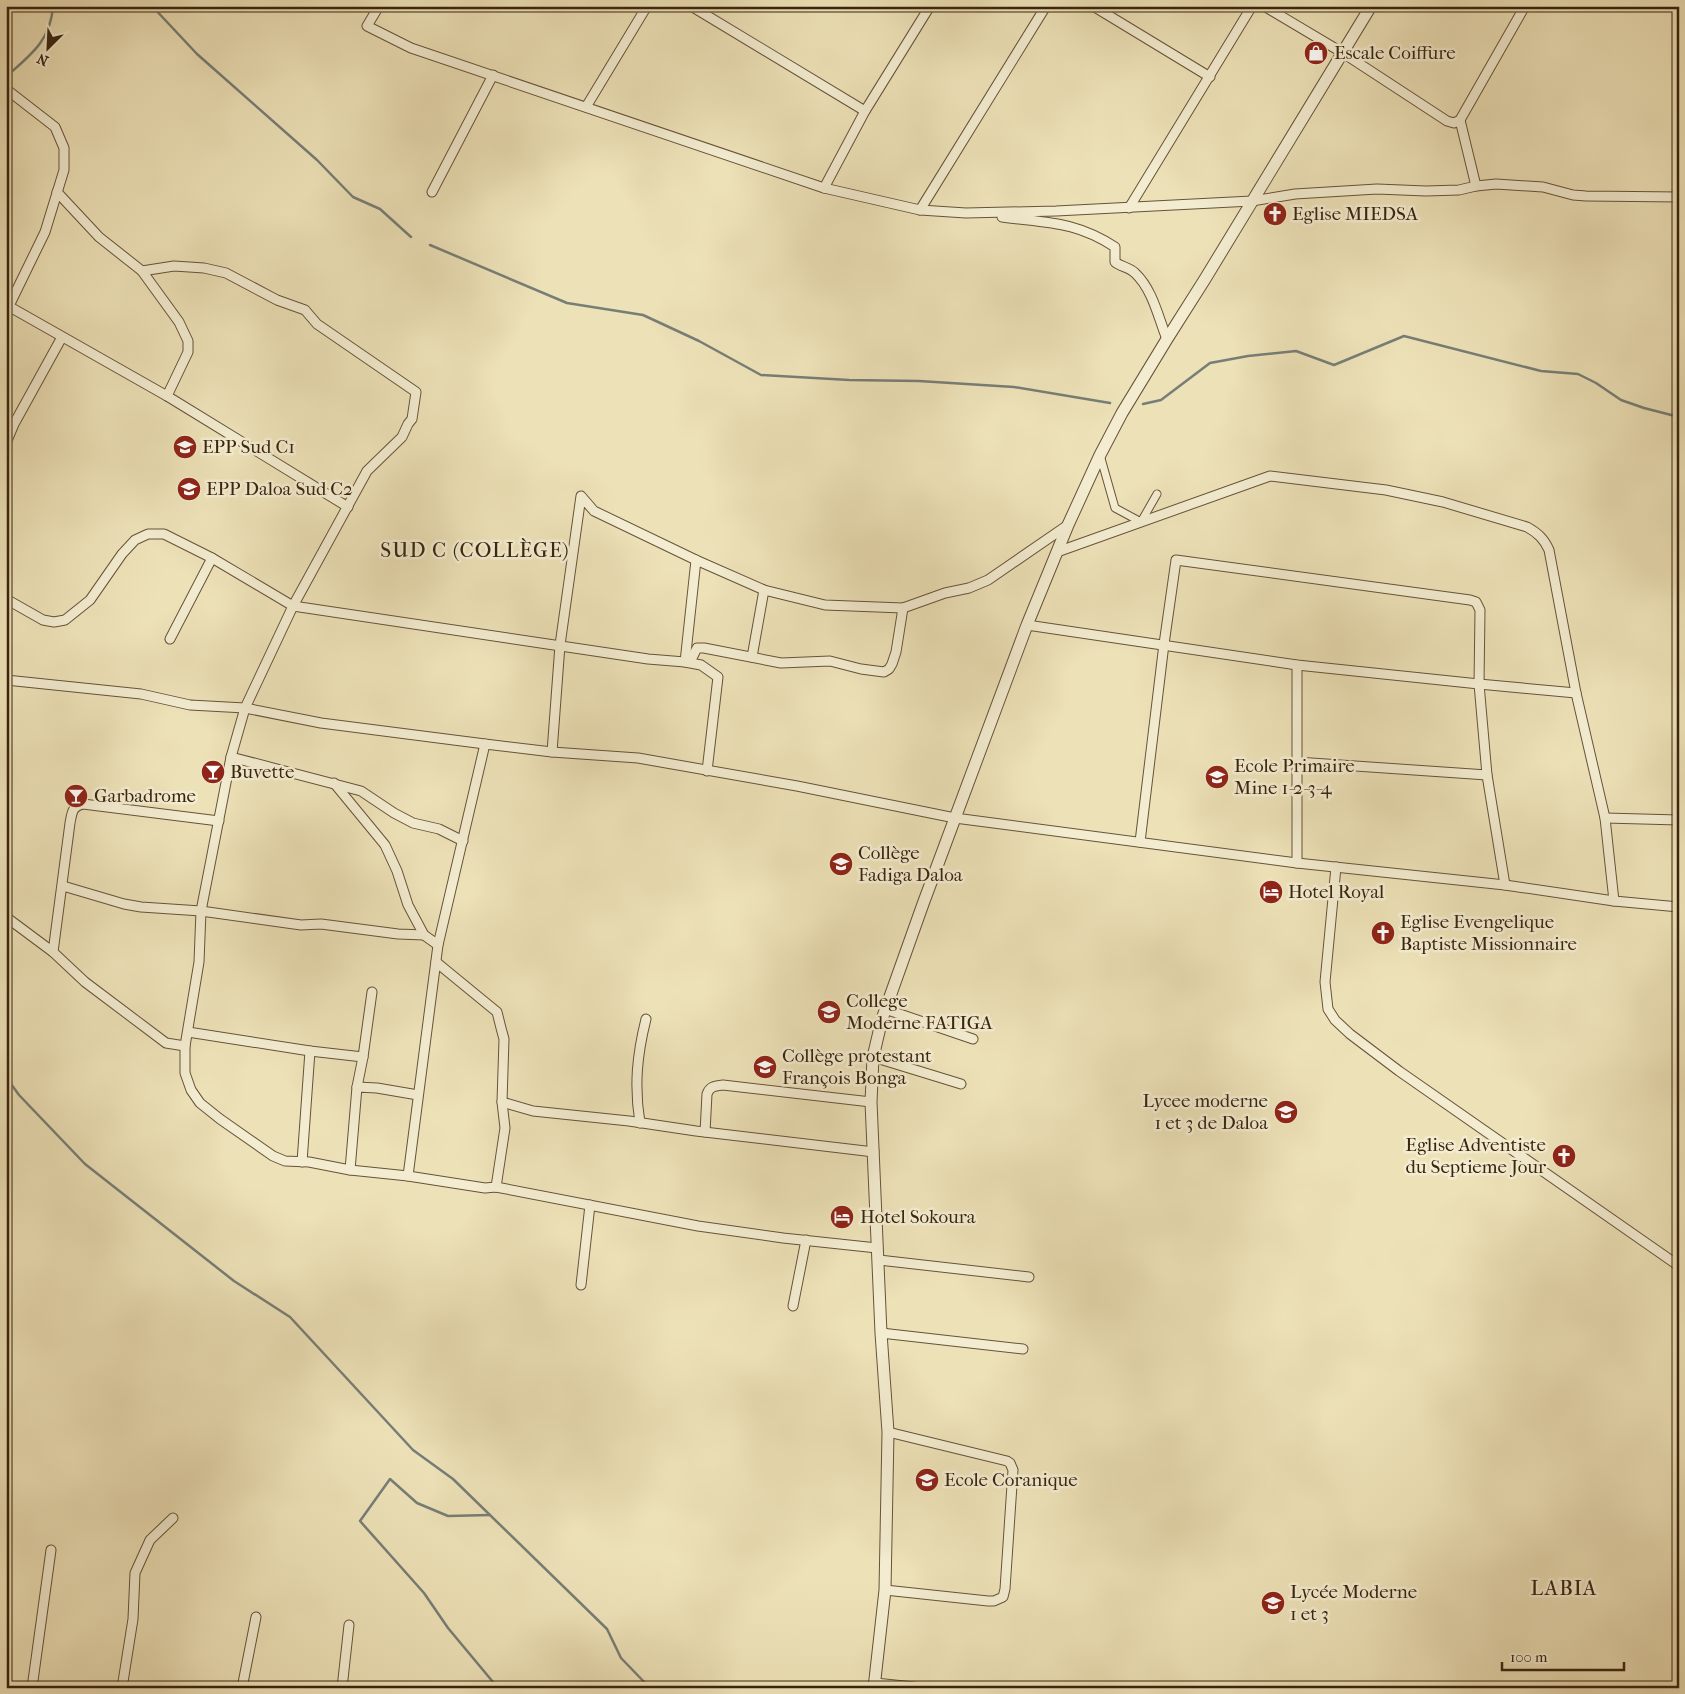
<svg xmlns="http://www.w3.org/2000/svg" width="1685" height="1694" font-family="'IM FELL French Canon',serif">
<style>
.lines{fill:none;stroke-linecap:round;stroke-linejoin:round}
.stream{stroke:#777e76;stroke-width:2.5}
.pedestrian-casing{stroke:#665339;stroke-width:9}
.minor-casing{stroke:#665339;stroke-width:11}
.tertiary-casing{stroke:#665339;stroke-width:13}
.pedestrian{stroke:#f3ecd0;stroke-width:7}
.minor{stroke:#f3ecd0;stroke-width:9}
.tertiary{stroke:#f3ecd0;stroke-width:11}
.labels{text-anchor:middle;dominant-baseline:central;stroke-width:5;stroke-linejoin:round;paint-order:stroke}
.poi-label{font-size:19px;fill:#39240f;stroke:#f3ecd0;text-anchor:start}
.quarter-label{font-size:21px;letter-spacing:1px;fill:#39240f;stroke:#f3ecd0}
</style>
<rect width="100%" height="100%" fill="#ede1b7"/>
<filter id="stains"><feTurbulence type="fractalNoise" baseFrequency=".004" numOctaves="4"/><feColorMatrix values="0 0 0 0 .2 0 0 0 0 .09 0 0 0 0 .02 0 0 0 .5 -.17"/></filter>
<radialGradient id="worn" r=".72"><stop offset=".6" stop-color="#630" stop-opacity="0"/><stop offset="1" stop-color="#630" stop-opacity=".3"/></radialGradient>
<g class="lines">
<g class="stream">
<path d="M 152,6 L 197,54 L 317,160 L 353,197 L 380,209 L 411,237"/>
<path d="M 9,74 C 32,54 51,39 53,6"/>
<path d="M 430,245 L 567,303 L 643,315 L 699,341 L 761,375 L 849,380 L 919,381 L 1014,387 L 1110,403"/>
<path d="M 1143,404 L 1161,400 L 1210,363 L 1248,356 L 1296,351 L 1334,365 L 1404,336 L 1541,371 L 1578,374 L 1596,383 L 1621,400 L 1644,408 L 1679,417"/>
<path d="M 6,1077 L 19,1095 L 85,1164 L 234,1281 L 290,1317 L 413,1450 L 453,1479 L 607,1629 L 621,1658 L 650,1688"/>
<path d="M 490,1515 L 448,1516 L 417,1503 L 390,1479 L 360,1521 L 424,1593 L 448,1628 L 498,1688"/>
</g>
<g class="pedestrian-casing">
<path id="pedestrian" d="M 1100,455 L 1115,508 L 1141,522 L 1157,494"/>
</g>
<g class="minor-casing">
<g id="minor">
<path d="M 379,6 L 367,26 L 411,48 L 824,188 L 920,210 L 966,213 L 1056,211 L 1252,201 L 1295,194 L 1377,189 L 1426,191 L 1459,190 L 1476,186 L 1496,184 L 1543,187 L 1573,195 L 1586,196 L 1679,197"/>
<path d="M 691,6 L 865,111"/>
<path d="M 1093,6 L 1210,77"/>
<path d="M 1264,6 L 1343,53 L 1447,121 L 1454,123 L 1460,120 L 1525,6"/>
<path d="M 6,89 L 55,127 L 64,148 L 64,170 L 45,232 L 6,312"/>
<path d="M 586,107 L 647,6"/>
<path d="M 1460,120 L 1476,186"/>
<path d="M 824,188 L 865,111 L 930,6"/>
<path d="M 57,192 L 99,237 L 142,271 L 179,322 L 188,341 L 188,352 L 167,396"/>
<path d="M 432,192 L 493,75"/>
<path d="M 1129,208 L 1252,6"/>
<path d="M 920,210 L 1046,6"/>
<path d="M 1002,217 C 1047,223 1075,221 1115,247 L 1115,262 C 1121,267 1129,267 1135,273 C 1153,290 1158,317 1167,339"/>
<path d="M 142,271 L 174,266 L 204,268 L 226,273 L 277,300 L 305,310 L 317,324 L 416,392 L 412,419 L 408,424 L 402,437 L 367,471 L 293,606 L 245,708 L 231,757 L 201,911 L 199,962 L 185,1046 L 185,1073 L 191,1090 L 200,1103 L 220,1119 L 273,1156 L 285,1161 L 309,1162 L 350,1170 L 408,1176 L 485,1188 L 496,1187 L 698,1226 L 783,1238 L 877,1248"/>
<path d="M 10,307 L 167,396 L 348,507"/>
<path d="M 6,443 L 14,424 L 62,337"/>
<path d="M 1057,552 L 1270,476 L 1386,490 L 1443,502 L 1527,527 C 1538,533 1544,539 1549,550 L 1576,693 L 1605,818 L 1614,901"/>
<path d="M 696,560 L 685,662 L 701,665 L 718,677 L 707,771"/>
<path d="M 6,599 L 43,620 L 54,622 L 65,620 L 90,600 L 122,554 L 135,540 L 148,534 L 164,534 L 212,558 L 293,606 L 648,659 L 685,662 L 692,658 L 697,648 L 704,648 L 781,663 L 830,661 L 861,669 L 884,672 L 889,669 L 892,664 L 896,652 L 903,608"/>
<path d="M 1027,625 L 1297,665 L 1479,684 L 1576,693"/>
<path d="M 170,639 L 212,558"/>
<path d="M 752,657 L 764,590"/>
<path d="M 6,680 L 141,694 L 190,705 L 245,708 L 321,723 L 485,744 L 552,752 L 638,758 L 797,786 L 955,818 L 1297,863 L 1505,885 L 1614,901 L 1679,907"/>
<path d="M 552,752 L 560,645 L 581,496 L 594,511 L 696,560 L 764,590 L 825,605 L 903,608 L 945,593 L 969,588 L 988,580 L 1068,525"/>
<path d="M 231,757 L 361,791 L 394,813 L 413,823 L 439,829 L 463,841"/>
<path d="M 1297,762 L 1487,775"/>
<path d="M 334,783 L 385,845 L 397,871 L 408,905 L 424,935 L 438,945"/>
<path d="M 1605,818 L 1679,820"/>
<path d="M 1140,842 L 1164,644 L 1176,560 L 1470,600 L 1476,602 L 1480,610 L 1479,684 L 1487,775 L 1505,885"/>
<path d="M 1297,863 L 1297,665"/>
<path d="M 1336,867 L 1325,982 L 1328,1009 L 1335,1020 L 1350,1034 L 1399,1071 L 1679,1266"/>
<path d="M 63,886 L 124,904 L 141,907 L 201,911 L 301,925 L 321,924 L 398,934 L 424,935"/>
<path d="M 6,917 L 53,952 L 85,982 L 166,1043 L 185,1046"/>
<path d="M 53,952 L 70,823 C 72,813 72,806 83,804 L 219,821"/>
<path d="M 436,962 L 497,1012 L 501,1028 L 504,1039 L 502,1102 L 505,1128 L 496,1187"/>
<path d="M 885,1009 L 973,1039"/>
<path d="M 188,1032 L 310,1051 L 302,1162"/>
<path d="M 310,1051 L 363,1057"/>
<path d="M 873,1057 L 961,1084"/>
<path d="M 357,1087 L 363,1057 L 372,992"/>
<path d="M 502,1102 L 533,1111 L 629,1121 L 696,1131 L 874,1152"/>
<path d="M 640,1123 C 634,1086 637,1055 646,1019"/>
<path d="M 705,1132 L 707,1094 C 710,1086 715,1086 723,1085 L 871,1102"/>
<path d="M 350,1170 L 357,1087 L 377,1088 L 418,1095"/>
<path d="M 408,1176 L 438,945 L 485,744"/>
<path d="M 879,1260 L 1029,1277"/>
<path d="M 581,1285 L 590,1205"/>
<path d="M 793,1306 L 806,1240"/>
<path d="M 881,1333 L 1023,1349"/>
<path d="M 885,1590 L 988,1601 L 994,1601 L 1003,1597 L 1005,1589 L 1013,1470 L 1010,1463 L 1007,1461 L 888,1432"/>
<path d="M 32,1688 L 51,1550"/>
<path d="M 122,1688 L 133,1619 L 135,1573 L 150,1540 L 173,1518"/>
<path d="M 242,1688 L 256,1617"/>
<path d="M 342,1688 L 349,1625"/>
</g>
</g>
<g class="tertiary-casing">
<g id="tertiary">
<path d="M 875,1684 L 914,1688"/>
<path d="M 874,1688 L 885,1590 L 888,1432 L 881,1333 L 871,1102 L 873,1057 L 882,1019 L 923,904 L 1027,625 L 1068,525 L 1100,455 L 1122,413 L 1167,339 L 1205,279 L 1371,6"/>
</g>
</g>
<use href="#pedestrian" class="pedestrian"/>
<use href="#minor" class="minor"/>
<use href="#tertiary" class="tertiary"/>
</g>
<defs>
<g id="shop-disc" transform="scale(1.25)"><circle r="9.5" fill="#8f2418" stroke="#f3ecd0"/><path d="M-5-2.5h2.3a2.7 3.5 0 0 1 5.4 0H5L5.5 6h-11ZM-1.5-2.5h3a1.5 2.3 0 0 0-3 0Z" fill="#fff"/></g>
<g id="church-disc" transform="scale(1.25)"><circle r="9.5" fill="#8f2418" stroke="#f3ecd0"/><path d="M-1.2-6h2.4v3.5h3.3v2.4h-3.3V6h-2.4V-.1h-3.3v-2.4h3.3Z" fill="#fff"/></g>
<g id="school-disc" transform="scale(1.25)"><circle r="9.5" fill="#8f2418" stroke="#f3ecd0"/><path d="M0-5L7-2L0 1L-7-2ZM-4 1L0 2.5L4 1V4Q0 6-4 4Z" fill="#fff"/></g>
<g id="bar-disc" transform="scale(1.25)"><circle r="9.5" fill="#8f2418" stroke="#f3ecd0"/><path d="M-6-5H6L.8 .8V4.5H3.5V6h-7V4.5H-.8V.8Z" fill="#fff"/></g>
<g id="hotel-disc" transform="scale(1.25)"><circle r="9.5" fill="#8f2418" stroke="#f3ecd0"/><path d="M-6-4.5h1.5V1H6V5H4.5V3h-9V5H-6ZM-4 0a1.8 1.8 0 1 1 3.6 0ZM.5 0V-2.5h3Q6-2.5 6 0Z" fill="#fff"/></g>
</defs>
<g fill-rule="evenodd">
<use href="#shop-disc" x="1316" y="53"/>
<use href="#church-disc" x="1275" y="214"/>
<use href="#school-disc" x="185" y="447"/>
<use href="#school-disc" x="189" y="489"/>
<use href="#bar-disc" x="213" y="772"/>
<use href="#school-disc" x="1217" y="777"/>
<use href="#bar-disc" x="76" y="796"/>
<use href="#school-disc" x="841" y="864"/>
<use href="#hotel-disc" x="1271" y="892"/>
<use href="#church-disc" x="1383" y="933"/>
<use href="#school-disc" x="829" y="1012"/>
<use href="#school-disc" x="765" y="1067"/>
<use href="#school-disc" x="1286" y="1112"/>
<use href="#church-disc" x="1564" y="1156"/>
<use href="#hotel-disc" x="842" y="1217"/>
<use href="#school-disc" x="927" y="1480"/>
<use href="#school-disc" x="1273" y="1603"/>
</g>
<g class="labels">
<g class="poi-label">
<text x="1334" y="53">Escale Coiffure</text>
<text x="1292" y="214">Eglise MIEDSA</text>
<text x="202" y="447">EPP Sud C1</text>
<text x="206" y="489">EPP Daloa Sud C2</text>
<text x="1234" y="766">Ecole Primaire<tspan x="1234" dy="22">Mine 1-2-3-4</tspan></text>
<text x="230" y="772">Buvette</text>
<text x="94" y="796">Garbadrome</text>
<text x="858" y="853">Collège<tspan x="858" dy="22">Fadiga Daloa</tspan></text>
<text x="1288" y="892">Hotel Royal</text>
<text x="1400" y="922">Eglise Evengelique<tspan x="1400" dy="22">Baptiste Missionnaire</tspan></text>
<text x="846" y="1001">College<tspan x="846" dy="22">Moderne FATIGA</tspan></text>
<text x="782" y="1056">Collège protestant<tspan x="782" dy="22">François Bonga</tspan></text>
<text x="1268" y="1101" text-anchor="end">Lycee moderne<tspan x="1268" dy="22">1 et 3 de Daloa</tspan></text>
<text x="1546" y="1145" text-anchor="end">Eglise Adventiste<tspan x="1546" dy="22">du Septieme Jour</tspan></text>
<text x="860" y="1217">Hotel Sokoura</text>
<text x="944" y="1480">Ecole Coranique</text>
<text x="1290" y="1592">Lycée Moderne<tspan x="1290" dy="22">1 et 3</tspan></text>
</g>
<g class="quarter-label">
<text x="475" y="550">SUD C (COLLÈGE)</text>
<text x="1564" y="1588">LABIA</text>
</g>
</g>
<rect width="1685" height="1694" fill="none" stroke="#ede1b7" stroke-width="25"/>
<rect x="8" y="8" width="1670" height="1679" fill="none" stroke="#39240f" stroke-width="2.5"/>
<rect x="12" y="12" width="1660" height="1669" fill="none" stroke="#39240f"/>
<g transform="translate(48 48) rotate(204)" stroke="#f3ecd0" stroke-width="4" paint-order="stroke">
<path d="M0-4L9 19L0 12L-9 19Z" fill="#39240f"/>
<text y="-8" font-size="14" font-weight="bold" text-anchor="middle" fill="#39240f">N</text>
</g>
<path d="M1502 1662v8h122v-8" fill="none" stroke="#39240f" stroke-width="2.5"/>
<text x="1510" y="1662" font-size="15" fill="#39240f" stroke="#f3ecd0" stroke-width="4" paint-order="stroke">100 m</text>
<rect width="100%" height="100%" filter="url(#stains)"/>
<rect width="100%" height="100%" fill="url(#worn)"/>
</svg>
